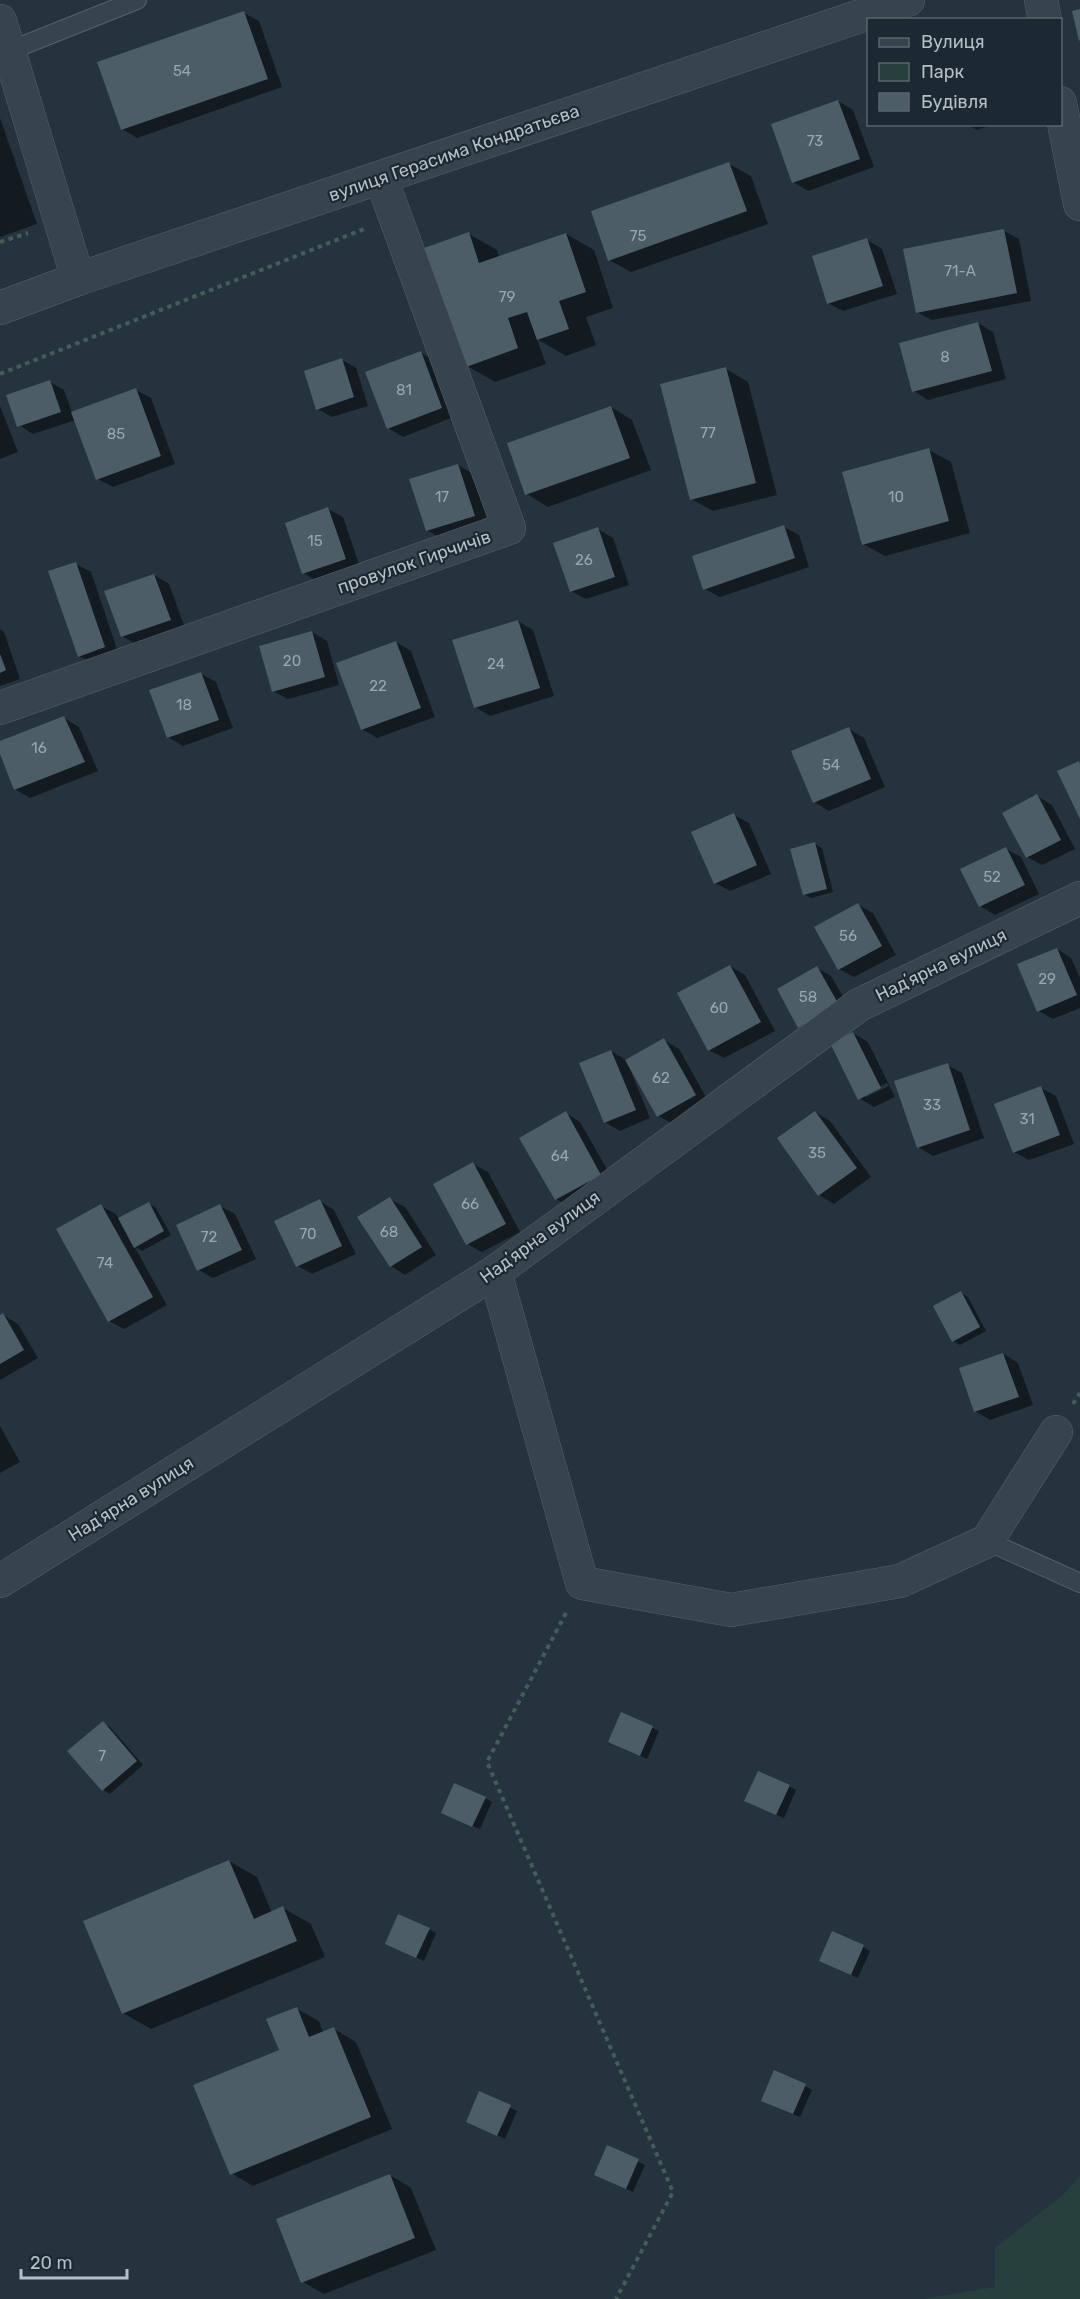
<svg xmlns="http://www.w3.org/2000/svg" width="1080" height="2299" font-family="Rubik,sans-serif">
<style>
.green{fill:#27403e}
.shadow{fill:#0007;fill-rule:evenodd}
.building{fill:#4d5d68}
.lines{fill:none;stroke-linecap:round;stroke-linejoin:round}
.service-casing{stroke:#56626b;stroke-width:20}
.minor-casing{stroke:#56626b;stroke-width:34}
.tertiary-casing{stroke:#56626b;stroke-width:34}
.path{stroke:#465c5b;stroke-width:4;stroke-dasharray:4.5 4.5;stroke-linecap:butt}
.service{stroke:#38444d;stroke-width:18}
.minor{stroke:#38444d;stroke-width:33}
.tertiary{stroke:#38444d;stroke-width:33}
.labels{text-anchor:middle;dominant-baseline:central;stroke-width:4.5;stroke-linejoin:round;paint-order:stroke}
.number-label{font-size:15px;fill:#9aa6b0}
.street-label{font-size:18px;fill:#b4bfc8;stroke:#1d2932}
</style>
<rect width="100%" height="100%" fill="#24333d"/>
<path class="green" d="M 1080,2176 L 1080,2299 L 923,2299 L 995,2287 L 995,2248 L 1064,2194 Z"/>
<g class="shadow">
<path d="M 244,13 L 259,21 L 282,87 L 137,138 L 122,129 Z"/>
<path d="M 838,101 L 853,110 L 874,167 L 808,191 L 793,182 Z"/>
<path d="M 0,118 L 37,224 L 0,237 Z"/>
<path d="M 966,124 L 996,124 L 977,130 Z"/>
<path d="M 729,164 L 751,176 L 768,224 L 631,272 L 609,260 Z"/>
<path d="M 1004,231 L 1019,239 L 1031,301 L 932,320 L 917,312 Z"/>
<path d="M 469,234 L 497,250 L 499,257 L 566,234 L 594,250 L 613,308 L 586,317 L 596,345 L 566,356 L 537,339 L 546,364 L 495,382 L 467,366 Z"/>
<path d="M 867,240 L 882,249 L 897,294 L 843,311 L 828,303 Z"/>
<path d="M 978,323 L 993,332 L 1006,379 L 928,400 L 914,391 Z"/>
<path d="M 420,352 L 435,361 L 456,416 L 403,437 L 388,428 Z"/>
<path d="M 342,360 L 356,368 L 368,406 L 332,417 L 318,409 Z"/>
<path d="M 726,369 L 748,382 L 777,495 L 713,511 L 691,499 Z"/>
<path d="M 50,382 L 64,390 L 72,413 L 136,390 L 151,398 L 175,464 L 113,487 L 98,479 L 76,420 L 33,434 L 19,425 Z"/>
<path d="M 0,406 L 18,452 L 0,459 Z"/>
<path d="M 611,407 L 632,420 L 651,470 L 548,507 L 527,494 Z"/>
<path d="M 929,450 L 951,462 L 970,533 L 885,556 L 863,544 Z"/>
<path d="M 458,465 L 473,474 L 489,524 L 442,539 L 427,530 Z"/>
<path d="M 328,509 L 343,517 L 360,567 L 318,582 L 304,573 Z"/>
<path d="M 784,527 L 799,535 L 809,567 L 720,597 L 705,589 Z"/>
<path d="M 598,529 L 613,538 L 629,585 L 586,599 L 571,591 Z"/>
<path d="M 76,564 L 91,572 L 119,655 L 94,664 L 79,656 Z"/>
<path d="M 154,575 L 169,584 L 185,628 L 137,645 L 122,636 Z"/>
<path d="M 518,621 L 533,630 L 554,696 L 490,716 L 475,707 Z"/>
<path d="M 0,629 L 4,632 L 20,679 L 0,686 Z"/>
<path d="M 312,632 L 327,641 L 339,685 L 288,699 L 273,691 Z"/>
<path d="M 396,642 L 411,651 L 435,717 L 377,738 L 362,729 Z"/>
<path d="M 201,674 L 216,682 L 233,728 L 183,746 L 168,737 Z"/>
<path d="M 64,718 L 79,727 L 98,771 L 30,798 L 15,789 L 0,750 L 0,743 Z"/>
<path d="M 849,729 L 864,738 L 885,787 L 829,811 L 814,802 Z"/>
<path d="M 1037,796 L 1052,805 L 1075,849 L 1042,865 L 1027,857 Z"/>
<path d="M 734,815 L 749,823 L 771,874 L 730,891 L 715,883 Z"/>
<path d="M 815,844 L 822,848 L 833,892 L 811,898 L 804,894 Z"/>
<path d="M 1006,849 L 1021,857 L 1039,894 L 995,915 L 980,906 Z"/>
<path d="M 858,905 L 873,913 L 896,955 L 854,977 L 839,969 Z"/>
<path d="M 1057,949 L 1071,958 L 1080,978 L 1080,1008 L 1053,1019 L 1039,1011 Z"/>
<path d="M 730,966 L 745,975 L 775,1031 L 724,1058 L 709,1050 Z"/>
<path d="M 817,968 L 831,976 L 853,1014 L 814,1035 L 799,1027 Z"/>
<path d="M 853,1033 L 868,1042 L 895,1097 L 874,1107 L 859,1098 ZM 887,1083 L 889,1086 L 866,1097 L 866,1094 Z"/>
<path d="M 664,1040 L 679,1049 L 710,1104 L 673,1124 L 658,1116 L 632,1069 L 630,1069 L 650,1118 L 620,1131 L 605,1122 L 611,1051 L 626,1060 Z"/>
<path d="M 947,1065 L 962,1073 L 984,1138 L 933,1156 L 918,1147 Z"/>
<path d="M 1041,1088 L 1056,1096 L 1074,1144 L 1029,1160 L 1014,1152 Z"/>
<path d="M 815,1112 L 830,1121 L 871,1177 L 834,1204 L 819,1195 L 779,1139 Z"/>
<path d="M 566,1113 L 580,1122 L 615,1183 L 571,1208 L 556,1199 Z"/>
<path d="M 473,1164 L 488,1172 L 520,1232 L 482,1252 L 467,1244 Z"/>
<path d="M 390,1199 L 405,1207 L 436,1255 L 405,1275 L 391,1266 Z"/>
<path d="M 320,1201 L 334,1210 L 356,1254 L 312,1274 L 298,1266 Z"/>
<path d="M 149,1204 L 156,1208 L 171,1235 L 142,1251 L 134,1246 L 167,1305 L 124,1329 L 109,1321 L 101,1206 L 116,1214 L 119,1219 Z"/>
<path d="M 220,1206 L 235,1214 L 256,1259 L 213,1278 L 199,1270 Z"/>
<path d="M 961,1293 L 968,1297 L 986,1331 L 960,1345 L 953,1341 Z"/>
<path d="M 3,1315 L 18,1324 L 38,1358 L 0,1380 L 0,1317 Z"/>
<path d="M 1003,1354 L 1018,1363 L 1033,1405 L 990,1420 L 975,1411 Z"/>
<path d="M 0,1426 L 20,1462 L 0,1473 Z"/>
<path d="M 622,1714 L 659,1731 L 647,1759 L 617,1745 Z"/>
<path d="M 103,1723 L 110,1727 L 143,1765 L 110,1794 L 103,1790 Z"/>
<path d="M 789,1786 L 796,1790 L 784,1818 L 753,1805 Z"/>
<path d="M 485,1798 L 492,1802 L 480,1829 L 450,1816 Z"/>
<path d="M 229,1861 L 257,1877 L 272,1913 L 283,1908 L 311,1924 L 325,1957 L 151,2029 L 123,2013 Z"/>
<path d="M 429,1929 L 436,1933 L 424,1961 L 393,1947 Z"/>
<path d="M 863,1947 L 870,1951 L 858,1978 L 821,1961 Z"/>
<path d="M 297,2009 L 319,2021 L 323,2033 L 334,2029 L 356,2042 L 392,2129 L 253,2186 L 231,2173 Z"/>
<path d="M 805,2086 L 812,2090 L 800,2117 L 769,2104 Z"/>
<path d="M 480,2093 L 517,2111 L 505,2139 L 473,2123 Z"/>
<path d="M 608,2147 L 645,2165 L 633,2192 L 603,2178 Z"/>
<path d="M 390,2175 L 411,2188 L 436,2250 L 324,2294 L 303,2282 Z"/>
</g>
<g class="building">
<path d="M 1080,9 L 1080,40 L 1079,41 L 1072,11 Z"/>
<path d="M 244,11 L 268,79 L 121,130 L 97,62 Z"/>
<path d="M 838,100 L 860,159 L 792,183 L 771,124 Z"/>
<path d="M 729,162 L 747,211 L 608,261 L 591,211 Z"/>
<path d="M 1004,229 L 1017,293 L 916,313 L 903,249 Z"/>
<path d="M 469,232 L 479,263 L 566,233 L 586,292 L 559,301 L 569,329 L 537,340 L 527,312 L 508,318 L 518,348 L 466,367 L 424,248 Z"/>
<path d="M 867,238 L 883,286 L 827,304 L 812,256 Z"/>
<path d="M 978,322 L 992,371 L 912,392 L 899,343 Z"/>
<path d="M 421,351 L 442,408 L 387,429 L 365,372 Z"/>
<path d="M 342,358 L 354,397 L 316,410 L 304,371 Z"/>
<path d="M 726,367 L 756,483 L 690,500 L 660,384 Z"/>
<path d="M 50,380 L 61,412 L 17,427 L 6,395 Z"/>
<path d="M 136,388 L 161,456 L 96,480 L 71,412 Z"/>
<path d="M 611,406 L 630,458 L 525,495 L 507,443 Z"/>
<path d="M 929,448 L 949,521 L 862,545 L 842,472 Z"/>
<path d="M 458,464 L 475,516 L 426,531 L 409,479 Z"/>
<path d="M 328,507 L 346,559 L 302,574 L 285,523 Z"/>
<path d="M 784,525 L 795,558 L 703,590 L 692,556 Z"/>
<path d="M 598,527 L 615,577 L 570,592 L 553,543 Z"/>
<path d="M 76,562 L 105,647 L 78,657 L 48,571 Z"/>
<path d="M 154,574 L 171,620 L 121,637 L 104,591 Z"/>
<path d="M 518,620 L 540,688 L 474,708 L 452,640 Z"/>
<path d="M 312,631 L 325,677 L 272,692 L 259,646 Z"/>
<path d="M 396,641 L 421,708 L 361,730 L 336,663 Z"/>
<path d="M 0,654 L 6,670 L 0,673 Z"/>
<path d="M 201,672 L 219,720 L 167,738 L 149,690 Z"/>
<path d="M 64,716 L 85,762 L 14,790 L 0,754 L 0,741 Z"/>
<path d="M 849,727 L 871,779 L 813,803 L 791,751 Z"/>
<path d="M 1079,761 L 1080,764 L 1080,819 L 1057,771 Z"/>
<path d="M 1037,794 L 1061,840 L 1026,858 L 1002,813 Z"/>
<path d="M 734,813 L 757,865 L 714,884 L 691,832 Z"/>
<path d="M 815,842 L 827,889 L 803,895 L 790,849 Z"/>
<path d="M 1006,847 L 1025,885 L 979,907 L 960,869 Z"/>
<path d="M 858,903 L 882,946 L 838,970 L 814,927 Z"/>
<path d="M 1057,948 L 1077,995 L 1037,1012 L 1017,964 Z"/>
<path d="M 730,965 L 761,1022 L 708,1051 L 677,993 Z"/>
<path d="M 817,966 L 839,1005 L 798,1028 L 777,989 Z"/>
<path d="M 853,1032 L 881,1088 L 858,1100 L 830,1043 Z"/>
<path d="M 664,1038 L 696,1095 L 657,1117 L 625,1060 Z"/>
<path d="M 611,1050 L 636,1110 L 604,1123 L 579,1063 Z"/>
<path d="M 948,1063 L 970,1130 L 917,1148 L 894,1081 Z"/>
<path d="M 1041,1086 L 1060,1135 L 1013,1153 L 994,1104 Z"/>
<path d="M 566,1111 L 601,1175 L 555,1200 L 519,1138 Z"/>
<path d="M 815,1111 L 857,1168 L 818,1196 L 777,1138 Z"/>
<path d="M 473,1162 L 506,1224 L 466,1245 L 433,1184 Z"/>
<path d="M 390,1197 L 422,1247 L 390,1267 L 357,1217 Z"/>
<path d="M 320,1199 L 342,1246 L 296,1267 L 274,1221 Z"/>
<path d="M 149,1202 L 164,1231 L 134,1248 L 118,1218 Z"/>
<path d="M 101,1204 L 153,1297 L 108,1322 L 56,1229 Z"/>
<path d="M 220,1204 L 242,1250 L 197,1271 L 176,1225 Z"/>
<path d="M 961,1291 L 980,1327 L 952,1342 L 933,1306 Z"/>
<path d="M 3,1313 L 24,1350 L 0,1364 L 0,1315 Z"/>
<path d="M 1003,1353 L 1019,1397 L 974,1412 L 959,1368 Z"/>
<path d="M 621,1712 L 653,1726 L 640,1756 L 608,1742 Z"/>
<path d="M 103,1721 L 137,1761 L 102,1791 L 67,1751 Z"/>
<path d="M 758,1771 L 790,1785 L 776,1815 L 744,1801 Z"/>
<path d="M 454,1783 L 486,1797 L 472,1827 L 441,1813 Z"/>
<path d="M 229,1860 L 254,1919 L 283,1906 L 297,1941 L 122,2014 L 83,1921 Z"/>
<path d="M 398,1914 L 430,1928 L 416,1958 L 385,1944 Z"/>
<path d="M 832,1931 L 864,1945 L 851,1975 L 819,1961 Z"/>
<path d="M 297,2007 L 309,2037 L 334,2027 L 371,2117 L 230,2175 L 193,2085 L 279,2050 L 266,2019 Z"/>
<path d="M 774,2070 L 806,2084 L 793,2114 L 761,2101 Z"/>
<path d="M 479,2091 L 511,2105 L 497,2136 L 466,2122 Z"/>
<path d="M 607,2145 L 639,2159 L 626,2189 L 594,2175 Z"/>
<path d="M 390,2174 L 415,2238 L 301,2283 L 276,2219 Z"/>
</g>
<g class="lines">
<g class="service-casing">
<g id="service">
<path d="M 9,51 L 137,0"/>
<path d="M 987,1541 L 1080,1583"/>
</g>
</g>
<g class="minor-casing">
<g id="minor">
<path d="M 1041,0 L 1045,20"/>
<path d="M 0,21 L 78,279"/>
<path d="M 1060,103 L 1080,204"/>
<path d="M 0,708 L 509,528 L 381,178"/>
<path d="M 495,1272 L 582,1583 L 731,1610 L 900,1581 L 987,1541 L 1056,1432"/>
<path d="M 0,1581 L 495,1272 L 859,1005 L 1080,898"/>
</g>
</g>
<g class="tertiary-casing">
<path id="tertiary" d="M 0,308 L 78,279 L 908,0"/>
</g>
<g class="path">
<path d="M 0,242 L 28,233"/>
<path d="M 0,374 L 364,229"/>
<path d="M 1073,1404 L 1080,1393"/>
<path d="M 566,1613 L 487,1762 L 673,2192 L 616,2299"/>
</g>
<use href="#service" class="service"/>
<use href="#minor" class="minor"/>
<use href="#tertiary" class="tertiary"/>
</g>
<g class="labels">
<g class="number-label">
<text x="182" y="71">54</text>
<text x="815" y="141">73</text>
<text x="638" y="236">75</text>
<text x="960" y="271">71-А</text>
<text x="507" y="297">79</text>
<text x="945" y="357">8</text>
<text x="404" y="390">81</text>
<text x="708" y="433">77</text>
<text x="116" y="434">85</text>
<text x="442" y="497">17</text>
<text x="896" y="497">10</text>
<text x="315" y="541">15</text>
<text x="584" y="560">26</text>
<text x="292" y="661">20</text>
<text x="496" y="664">24</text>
<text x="378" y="686">22</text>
<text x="184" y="705">18</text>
<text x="39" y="748">16</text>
<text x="831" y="765">54</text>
<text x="992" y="877">52</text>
<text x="848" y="936">56</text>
<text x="1047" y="979">29</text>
<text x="808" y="997">58</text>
<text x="719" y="1008">60</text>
<text x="661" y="1078">62</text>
<text x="932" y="1105">33</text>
<text x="1027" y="1119">31</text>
<text x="817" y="1153">35</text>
<text x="560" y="1156">64</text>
<text x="470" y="1204">66</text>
<text x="389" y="1232">68</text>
<text x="308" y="1234">70</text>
<text x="209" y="1237">72</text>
<text x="105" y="1263">74</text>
<text x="102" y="1756">7</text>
</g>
<g class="street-label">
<text transform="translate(454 153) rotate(-19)">вулиця Герасима Кондратьєва</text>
<text transform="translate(414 562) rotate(-19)">провулок Гирчичів</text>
<text transform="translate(941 965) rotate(-26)">Надʼярна вулиця</text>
<text transform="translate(540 1237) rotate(-36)">Надʼярна вулиця</text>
<text transform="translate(131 1499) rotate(-32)">Надʼярна вулиця</text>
</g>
</g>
<rect x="867" y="18" width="195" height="108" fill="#1d2932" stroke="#59656e" stroke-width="1.5"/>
<rect x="879" y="38" width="30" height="9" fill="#38444d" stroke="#59656e" stroke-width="1.5"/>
<text x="921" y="48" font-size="18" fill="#b4bfc8">Вулиця</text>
<rect x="879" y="63" width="30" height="18" fill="#27403e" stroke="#59656e" stroke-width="1.5"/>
<text x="921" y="78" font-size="18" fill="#b4bfc8">Парк</text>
<rect x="879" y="93" width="30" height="18" fill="#4d5d68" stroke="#59656e" stroke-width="1.5"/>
<text x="921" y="108" font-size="18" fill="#b4bfc8">Будівля</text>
<path d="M21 2269v9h106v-9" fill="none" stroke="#b4bfc8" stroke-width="3"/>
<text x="30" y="2269" font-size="18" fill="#b4bfc8" stroke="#1d2932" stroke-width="4.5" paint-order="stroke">20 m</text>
</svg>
